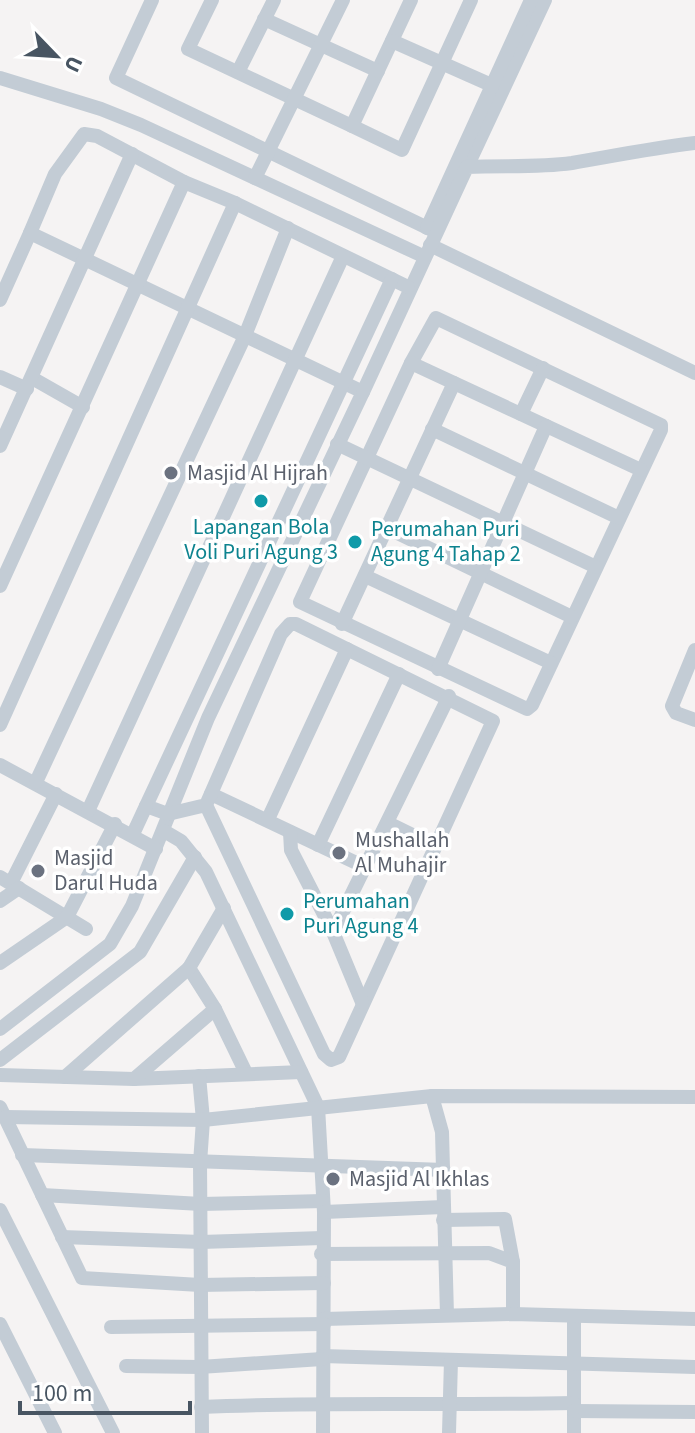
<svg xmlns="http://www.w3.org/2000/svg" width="695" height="1433" font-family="'Source Sans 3',sans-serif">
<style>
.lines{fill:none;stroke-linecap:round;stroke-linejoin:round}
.minor{stroke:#c3ccd5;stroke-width:14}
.worship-dot{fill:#6b7280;stroke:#fff;stroke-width:3}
.culture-dot{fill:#0f9aa8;stroke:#fff;stroke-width:3}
.labels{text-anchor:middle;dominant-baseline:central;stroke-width:7;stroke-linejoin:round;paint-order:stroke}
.worship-label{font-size:22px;fill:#5b616d;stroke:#fff;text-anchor:start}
.culture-label{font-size:22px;fill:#0d838f;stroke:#fff;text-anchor:start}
</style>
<rect width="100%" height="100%" fill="#f5f3f3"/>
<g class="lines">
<g class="minor">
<path d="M 152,0 L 116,78 L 436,232"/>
<path d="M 212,0 L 188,49 L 352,126 L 411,0"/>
<path d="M 264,19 L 378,71"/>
<path d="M 392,41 L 498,88"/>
<path d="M 238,72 L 274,0"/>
<path d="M 0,78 L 101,109 L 141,125 L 423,256"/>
<path d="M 352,126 L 402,150 L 471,0"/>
<path d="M 467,167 L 545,0"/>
<path d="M 255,178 L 343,0"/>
<path d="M 427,228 L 531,0"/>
<path d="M 30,233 L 55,174 L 84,134 L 97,136 L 184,182"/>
<path d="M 430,245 L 695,373"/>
<path d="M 0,300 L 30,233 L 363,392 L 208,718 L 132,906 L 110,944 L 0,1029"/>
<path d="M 436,318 L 661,425 L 661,430 L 532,705 L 527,709 L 300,602 L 411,363 Z"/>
<path d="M 411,363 L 641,470"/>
<path d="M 0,377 L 27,389"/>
<path d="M 32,378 L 83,407"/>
<path d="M 363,392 L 467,167 C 502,165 537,168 572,163 C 613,156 653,148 695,143"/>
<path d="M 521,414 L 543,368"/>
<path d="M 432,429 L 619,518"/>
<path d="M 337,444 L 596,567"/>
<path d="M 0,446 L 132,154"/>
<path d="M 387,528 L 572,617"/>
<path d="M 365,576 L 551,663"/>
<path d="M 0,586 L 184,182 L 235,203 L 408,287"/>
<path d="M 342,624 L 454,383"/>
<path d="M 695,650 L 672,706 L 676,713 L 695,720"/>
<path d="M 438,669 L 546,426"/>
<path d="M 0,725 L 235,203"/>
<path d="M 0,765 L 156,849"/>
<path d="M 36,782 L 244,338 L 288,228"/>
<path d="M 211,794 L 365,867"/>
<path d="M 206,805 L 324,1054 L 331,1060 L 339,1057 L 493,721 L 296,624 L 290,624 L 281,634 L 206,805 L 168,814 L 146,806 L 392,279"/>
<path d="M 88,811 L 343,256"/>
<path d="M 268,819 L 347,649"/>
<path d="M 388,823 L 435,846"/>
<path d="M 164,831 L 181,841 L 206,872 L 318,1107 L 324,1212 L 323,1433"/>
<path d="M 290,832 L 291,850 L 333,932 L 362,1002"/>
<path d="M 133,834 L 146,806"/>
<path d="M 318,845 L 399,674"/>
<path d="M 0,877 L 86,929"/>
<path d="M 11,883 L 56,794"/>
<path d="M 0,901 L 19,888"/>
<path d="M 333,932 L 449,696"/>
<path d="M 0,963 L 67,917 L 115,824"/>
<path d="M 189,968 L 215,1009 L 246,1073"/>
<path d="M 0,1060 L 140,952 L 195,857"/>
<path d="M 0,1075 L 134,1079 L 301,1072"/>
<path d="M 199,1076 L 203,1120 L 200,1163 L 202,1433"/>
<path d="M 65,1077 L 189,968 L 224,908"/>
<path d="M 134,1079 L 215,1009"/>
<path d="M 432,1096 L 442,1132 L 447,1315"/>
<path d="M 0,1107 L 82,1278 L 200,1285 L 324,1283"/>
<path d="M 5,1117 L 203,1120 L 432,1096 L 695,1097"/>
<path d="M 22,1155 L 444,1170"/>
<path d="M 42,1195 L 201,1204 L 323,1201"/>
<path d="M 0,1210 L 113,1433"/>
<path d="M 324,1212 L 443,1207"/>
<path d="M 443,1220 L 505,1219 L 513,1262"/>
<path d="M 62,1237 L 201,1242 L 322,1238"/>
<path d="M 321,1254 L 489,1253 L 513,1262 L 513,1314"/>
<path d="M 574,1317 L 574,1433"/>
<path d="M 324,1319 L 513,1314 L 695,1319"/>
<path d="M 0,1324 L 55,1433"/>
<path d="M 111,1327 L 324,1324"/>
<path d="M 322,1356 L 695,1367"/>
<path d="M 126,1366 L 200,1367 L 322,1359"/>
<path d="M 201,1407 C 326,1401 450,1406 574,1403"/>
<path d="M 574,1411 L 695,1412"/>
<path d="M 449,1433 L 451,1360"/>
</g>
</g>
<g class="worship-dot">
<circle cx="171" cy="473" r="8"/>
<circle cx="339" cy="853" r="8"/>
<circle cx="38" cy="871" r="8"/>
<circle cx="333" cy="1179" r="8"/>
</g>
<g class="culture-dot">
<circle cx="261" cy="501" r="8"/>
<circle cx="355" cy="542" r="8"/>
<circle cx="287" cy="914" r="8"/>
</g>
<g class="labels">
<g class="worship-label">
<text x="187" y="473">Masjid Al Hijrah</text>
<text x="355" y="840">Mushallah<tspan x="355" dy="25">Al Muhajir</tspan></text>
<text x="54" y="858">Masjid<tspan x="54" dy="25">Darul Huda</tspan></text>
<text x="349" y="1179">Masjid Al Ikhlas</text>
</g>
<g class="culture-label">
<text x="261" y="527" text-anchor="middle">Lapangan Bola<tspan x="261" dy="25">Voli Puri Agung 3</tspan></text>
<text x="371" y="529">Perumahan Puri<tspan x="371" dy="25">Agung 4 Tahap 2</tspan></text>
<text x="303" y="901">Perumahan<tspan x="303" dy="25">Puri Agung 4</tspan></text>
</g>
</g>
<g transform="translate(56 56) rotate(115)" stroke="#ffffff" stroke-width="6" paint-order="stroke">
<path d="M0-6L14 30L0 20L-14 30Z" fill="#485562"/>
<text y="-12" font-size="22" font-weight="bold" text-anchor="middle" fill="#485562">U</text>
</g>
<path d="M20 1401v12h170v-12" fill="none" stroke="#485562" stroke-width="4"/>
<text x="32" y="1401" font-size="24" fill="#485562" stroke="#ffffff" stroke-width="6" paint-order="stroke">100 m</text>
</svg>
